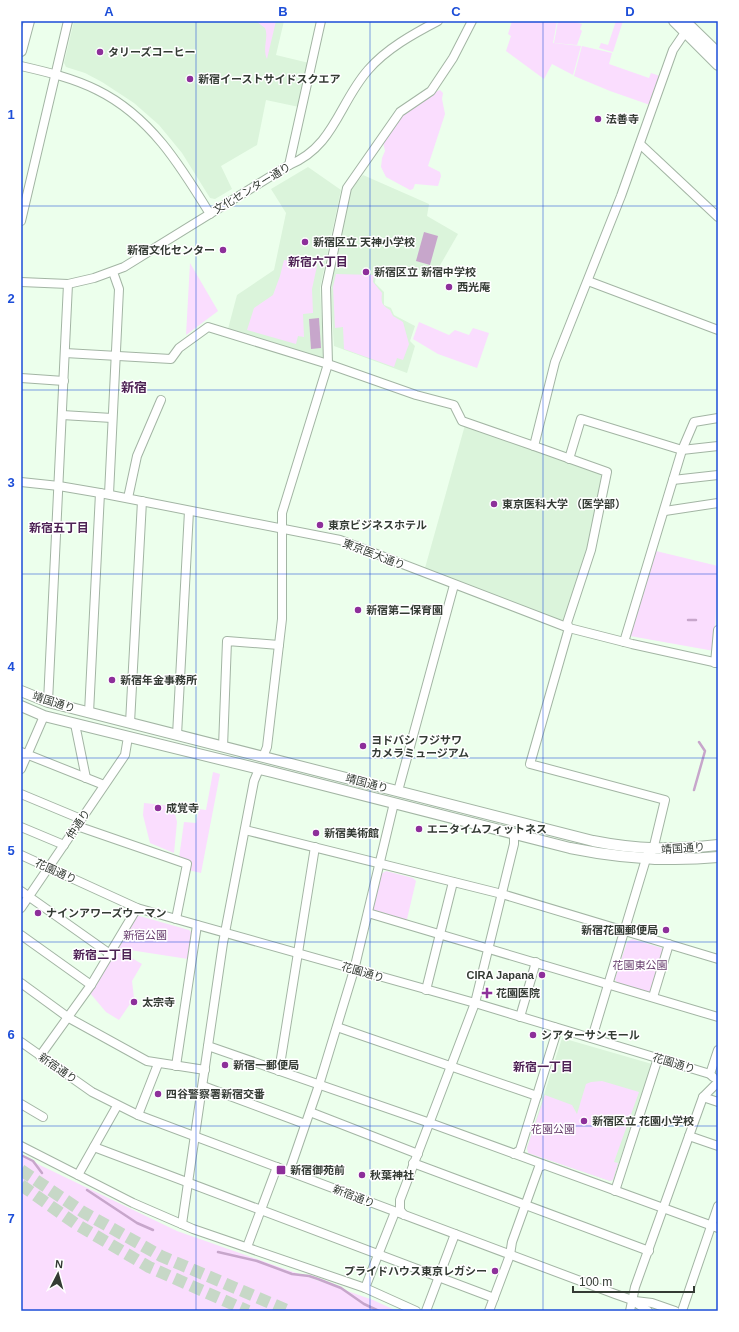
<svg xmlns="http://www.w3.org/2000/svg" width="739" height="1332" font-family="Helvetica,'Noto Sans JP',sans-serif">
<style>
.built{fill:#dbf4db}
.green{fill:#faddfe}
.water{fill:#c7a6cb}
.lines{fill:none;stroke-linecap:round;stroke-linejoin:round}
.stream{stroke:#c7a6cb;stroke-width:2.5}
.highway-tunnel{stroke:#c7d8c7;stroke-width:12;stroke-dasharray:12 6;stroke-linecap:butt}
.minor-casing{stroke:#a3b5a4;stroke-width:10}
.major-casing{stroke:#a3b5a4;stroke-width:12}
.minor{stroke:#fff;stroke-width:8}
.major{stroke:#fff;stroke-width:10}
.grid{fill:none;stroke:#1d4ed8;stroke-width:1;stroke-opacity:0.55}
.poi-dot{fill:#8d2f9a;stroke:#fff;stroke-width:1.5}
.labels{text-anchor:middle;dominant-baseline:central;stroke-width:3;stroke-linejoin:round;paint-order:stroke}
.poi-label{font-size:11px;font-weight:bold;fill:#343b34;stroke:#fff;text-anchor:start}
.street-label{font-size:11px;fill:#343b34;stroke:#fff}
.park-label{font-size:11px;fill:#673c6d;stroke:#fff}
.neighbourhood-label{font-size:12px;font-weight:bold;fill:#4e2255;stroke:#fff}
.quarter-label{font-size:13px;font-weight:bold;fill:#4e2255;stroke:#fff}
.neatline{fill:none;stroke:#1d4ed8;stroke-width:1.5}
.grid-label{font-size:13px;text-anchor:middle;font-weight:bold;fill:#1d4ed8}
</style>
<rect width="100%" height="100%" fill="#ecffec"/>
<g class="built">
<path d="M 74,21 L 284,21 L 276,55 L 309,63 L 299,107 L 266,100 L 257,145 L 221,166 L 232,189 L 215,199 L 210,198 L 182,153 L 159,125 L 134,103 L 102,82 L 85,73 L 66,67 L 64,63 Z"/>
<path d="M 308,167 L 341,190 L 320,288 L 324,359 L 228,329 L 237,295 L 274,270 L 286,213 L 271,189 Z"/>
<path d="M 363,175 L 429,204 L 427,216 L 458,234 L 435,274 L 405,266 L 396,275 L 376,274 L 375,283 L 384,292 L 384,305 L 391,308 L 394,315 L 415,326 L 410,341 L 415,346 L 407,373 L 334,346 L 330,287 L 351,189 Z"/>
<path d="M 465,425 L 603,473 L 593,533 L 564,622 L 457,582 L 425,568 Z"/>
<path d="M 562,1038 L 652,1064 L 613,1180 L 610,1181 L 529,1153 L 527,1148 Z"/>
</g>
<g class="green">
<path d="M 247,21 L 276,21 L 267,59 C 262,48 269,38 265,28 L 257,22 Z"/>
<path d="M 512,21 L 557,21 L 553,43 L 581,46 L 573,75 L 552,64 L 544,79 L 506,51 L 511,36 L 508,34 Z"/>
<path d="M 558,21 L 572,21 L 582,24 L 580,29 L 582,31 L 577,45 L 554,43 Z"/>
<path d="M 616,21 L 623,21 L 613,52 L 599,48 L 601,43 L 608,45 Z"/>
<path d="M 582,46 L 612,53 L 609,64 L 649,78 L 651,73 L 660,76 L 650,105 L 610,91 L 574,76 Z"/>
<path d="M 440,90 L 443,93 L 442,99 L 445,114 L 428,166 L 440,172 L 441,176 L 438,186 L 415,184 L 413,189 L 410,190 L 386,177 L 381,167 L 382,158 L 385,151 L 383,142 L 402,114 L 430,94 Z"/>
<path d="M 284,260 L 317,266 L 312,289 L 313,313 L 303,314 L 304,337 L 298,336 L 296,344 L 247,330 L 254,308 L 273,295 L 280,276 Z"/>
<path d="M 190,263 L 218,311 L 186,335 Z"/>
<path d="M 336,274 L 374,275 L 373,282 L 382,293 C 381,302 381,305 390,310 L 393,316 L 403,322 L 409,344 L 403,360 L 397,358 L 394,367 L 344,349 L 343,327 L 335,328 L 333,287 Z"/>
<path d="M 419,322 L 449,335 L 455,330 L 469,335 L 473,328 L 489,333 L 477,368 L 438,354 L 413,339 Z"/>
<path d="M 656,551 L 718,566 L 714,651 L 630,636 Z"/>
<path d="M 213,772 L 220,774 L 201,873 L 188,870 L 179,858 L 184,822 L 196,823 L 199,809 L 206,810 Z"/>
<path d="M 144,803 L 173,806 L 177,822 L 174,853 L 150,843 L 143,815 Z"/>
<path d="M 386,871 L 413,878 L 416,881 L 407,919 L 402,921 L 374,913 L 372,907 L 381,874 Z"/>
<path d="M 136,915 L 189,930 L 192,933 L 188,959 L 117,948 Z"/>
<path d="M 632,939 L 662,948 L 664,951 L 652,991 L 648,993 L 617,984 L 615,979 L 627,942 Z"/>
<path d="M 116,949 L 142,964 L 132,981 L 134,998 L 119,1020 L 106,1012 L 90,993 Z"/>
<path d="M 602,1081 L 639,1092 L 614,1162 L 618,1163 L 613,1180 L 610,1181 L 528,1153 L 527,1148 L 545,1095 L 572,1105 L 577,1114 L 586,1084 L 591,1082 Z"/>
<path d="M 21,1156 L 177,1231 L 373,1300 L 397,1311 L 21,1311 Z"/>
</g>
<g class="water">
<path d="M 424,232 L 438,236 L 430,265 L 416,261 Z"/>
<path d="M 319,318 L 321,348 L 311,349 L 309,319 Z"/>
</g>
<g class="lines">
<g class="stream">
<path d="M 688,620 L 696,620"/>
<path d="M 694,790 L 705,751 L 699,742"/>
<path d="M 21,1155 L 33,1161 L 42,1173"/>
<path d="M 87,1190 L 137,1223 L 153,1230"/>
<path d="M 218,1252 L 257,1261 L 292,1274 L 309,1276 L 318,1279 L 341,1288 L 364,1304 L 379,1311"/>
</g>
<g class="highway-tunnel">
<path d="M 21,1170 L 83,1212 L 161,1256 L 289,1311"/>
<path d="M 21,1185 L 76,1224 L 149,1267 L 248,1311"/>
</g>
<g class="minor-casing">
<g id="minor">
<path d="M 21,66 C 47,72 73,78 97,90 C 150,116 180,165 210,214"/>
<path d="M 640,144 L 718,217"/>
<path d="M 289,165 L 321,21"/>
<path d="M 21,221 L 68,21"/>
<path d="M 588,281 L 718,330"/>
<path d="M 21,282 L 68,284 L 94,278 L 124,267 L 289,165 C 334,147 339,103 368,70 C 386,49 413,34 438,21"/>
<path d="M 65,353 L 171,359 L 179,348 L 208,327 L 328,364 L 416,395 L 454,405 L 462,421 L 534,446"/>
<path d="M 21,378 L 64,381"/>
<path d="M 62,415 L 112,418"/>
<path d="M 569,459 L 581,419 L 682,450 L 718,446"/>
<path d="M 673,480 L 718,475"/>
<path d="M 21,482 L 59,486 L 100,493 L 340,540 L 569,628 L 632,644 L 718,663"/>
<path d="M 109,494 L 119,289 L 113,272"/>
<path d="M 128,498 L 137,456 L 161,400"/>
<path d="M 665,511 L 718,503"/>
<path d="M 624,642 L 682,450 L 694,422 L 718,418"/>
<path d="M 715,663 L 718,630"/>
<path d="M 48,702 L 68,284"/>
<path d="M 89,713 L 100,493"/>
<path d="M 130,723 L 142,501"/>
<path d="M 75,724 L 86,778"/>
<path d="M 177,735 L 189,511"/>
<path d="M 223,747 L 227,641 L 279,645"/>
<path d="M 21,752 L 104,785"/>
<path d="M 263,757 L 267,747 L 282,619 L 282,513 L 328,364 L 326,287 L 347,188 L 400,112 L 431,91 L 453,58 L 472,21"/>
<path d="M 21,769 L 44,716"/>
<path d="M 398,791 L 454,585"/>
<path d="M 21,794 L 81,819"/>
<path d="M 77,826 L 187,864 L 176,919"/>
<path d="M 21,827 L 64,845"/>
<path d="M 245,830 L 502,894 L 718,959"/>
<path d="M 653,850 L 665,800 L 530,764 L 569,628 L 567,623 L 591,550 L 607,472 L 534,446 L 555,362 L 621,196 L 673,50 L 688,28"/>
<path d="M 21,855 L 137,908 L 475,1003 L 710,1074"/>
<path d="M 21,891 L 110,954"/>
<path d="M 21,908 L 125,755 L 128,737"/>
<path d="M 368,913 L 718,1017"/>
<path d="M 21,935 L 91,985"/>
<path d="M 21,983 L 69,1018 L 147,1061 L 205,1070"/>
<path d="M 426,990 L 453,882"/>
<path d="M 653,997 L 669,944"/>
<path d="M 520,1017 L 536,962"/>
<path d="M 337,1027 L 537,1096"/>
<path d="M 592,1038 L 649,849"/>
<path d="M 21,1042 L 92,1092 L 138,1115 L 615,1294 L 632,1300 L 648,1311"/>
<path d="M 208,1046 L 430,1123 L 718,1228"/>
<path d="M 40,1056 L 91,985 L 137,908"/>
<path d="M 176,1066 L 197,925"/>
<path d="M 279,1071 L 315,847"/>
<path d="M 713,1077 L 710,1074 L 718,1050"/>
<path d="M 203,1086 L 305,1124"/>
<path d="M 703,1097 L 718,1102"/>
<path d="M 21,1104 L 43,1117"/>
<path d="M 310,1112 L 418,1154"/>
<path d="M 138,1115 L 158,1064"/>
<path d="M 689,1136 L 718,1146"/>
<path d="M 21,1146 L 133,1203 L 193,1229 L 365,1288 L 416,1311"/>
<path d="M 94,1147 L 494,1298"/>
<path d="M 514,1154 L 520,1150 L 556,1034 L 554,1027"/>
<path d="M 413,1163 L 649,1251"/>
<path d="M 289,1172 L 319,1085 L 354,970 L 394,803"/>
<path d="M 78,1175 L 117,1106"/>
<path d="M 615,1191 L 658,1058"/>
<path d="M 404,1215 L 400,1210 L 400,1200 L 475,1003 L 514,844 L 514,833"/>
<path d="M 182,1224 L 223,943 L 254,781 L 259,769"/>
<path d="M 247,1247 L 277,1167"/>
<path d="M 365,1288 L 395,1212"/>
<path d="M 635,1301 L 652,1303 L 675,1311"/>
<path d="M 426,1311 L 455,1234"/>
<path d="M 489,1311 L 510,1255 L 512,1242 L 539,1167 L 544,1165"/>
<path d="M 630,1311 L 635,1287 L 703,1097 L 718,1082"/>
<path d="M 682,1311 L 718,1206"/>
</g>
</g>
<g class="major-casing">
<g id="major">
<path d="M 674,21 L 718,65"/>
<path d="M 685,21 L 718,53"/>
<path d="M 21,51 L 29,21"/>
<path d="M 21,691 L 48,702 L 593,841 C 638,850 672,850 718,845"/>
<path d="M 21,706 L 44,716 L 272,772 L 570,848 C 619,858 668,862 718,857"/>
</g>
</g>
<use href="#minor" class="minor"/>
<use href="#major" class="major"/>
</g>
<path class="grid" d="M 196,21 L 196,1311M 370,21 L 370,1311M 543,21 L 543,1311M 21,206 L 718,206M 21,390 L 718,390M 21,574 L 718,574M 21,758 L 718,758M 21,942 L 718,942M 21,1126 L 718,1126"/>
<g class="poi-dot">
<circle cx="100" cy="52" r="4"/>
<circle cx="190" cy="79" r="4"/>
<circle cx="598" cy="119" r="4"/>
<circle cx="305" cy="242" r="4"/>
<circle cx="223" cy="250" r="4"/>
<circle cx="366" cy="272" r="4"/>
<circle cx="449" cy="287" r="4"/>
<circle cx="494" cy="504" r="4"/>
<circle cx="320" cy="525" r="4"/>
<circle cx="358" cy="610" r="4"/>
<circle cx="112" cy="680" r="4"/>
<circle cx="363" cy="746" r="4"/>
<circle cx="158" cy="808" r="4"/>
<circle cx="419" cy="829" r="4"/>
<circle cx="316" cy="833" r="4"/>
<circle cx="38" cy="913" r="4"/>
<circle cx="666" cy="930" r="4"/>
<circle cx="542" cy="975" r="4"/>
<path d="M485 987h4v4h4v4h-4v4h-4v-4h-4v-4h4z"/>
<circle cx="134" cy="1002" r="4"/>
<circle cx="533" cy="1035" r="4"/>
<circle cx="225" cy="1065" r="4"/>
<circle cx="158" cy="1094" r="4"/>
<circle cx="584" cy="1121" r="4"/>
<rect x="276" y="1165" width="10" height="10" rx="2"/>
<circle cx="362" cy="1175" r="4"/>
<circle cx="495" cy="1271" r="4"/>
</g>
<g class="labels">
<g class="poi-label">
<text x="108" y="52">タリーズコーヒー</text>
<text x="198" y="79">新宿イーストサイドスクエア</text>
<text x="606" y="119">法善寺</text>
<text x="313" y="242">新宿区立 天神小学校</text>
<text x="215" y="250" text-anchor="end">新宿文化センター</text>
<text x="374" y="272">新宿区立 新宿中学校</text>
<text x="457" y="287">西光庵</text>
<text x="502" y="504">東京医科大学 （医学部）</text>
<text x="328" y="525">東京ビジネスホテル</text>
<text x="366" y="610">新宿第二保育園</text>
<text x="120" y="680">新宿年金事務所</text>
<text x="371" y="740">ヨドバシ フジサワ<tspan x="371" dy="13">カメラミュージアム</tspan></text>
<text x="166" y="808">成覚寺</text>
<text x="427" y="829">エニタイムフィットネス</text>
<text x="324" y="833">新宿美術館</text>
<text x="46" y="913">ナインアワーズウーマン</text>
<text x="658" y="930" text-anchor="end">新宿花園郵便局</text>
<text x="534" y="975" text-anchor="end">CIRA Japana</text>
<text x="496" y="993">花園医院</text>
<text x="142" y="1002">太宗寺</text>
<text x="541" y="1035">シアターサンモール</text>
<text x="233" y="1065">新宿一郵便局</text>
<text x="166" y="1094">四谷警察署新宿交番</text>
<text x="592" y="1121">新宿区立 花園小学校</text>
<text x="290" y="1170">新宿御苑前</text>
<text x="370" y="1175">秋葉神社</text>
<text x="487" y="1271" text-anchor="end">プライドハウス東京レガシー</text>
</g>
<g class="street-label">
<text transform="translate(252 188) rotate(-31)">文化センター通り</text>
<text transform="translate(374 554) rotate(21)">東京医大通り</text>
<text transform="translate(54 702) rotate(18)">靖国通り</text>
<text transform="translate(367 783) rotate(15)">靖国通り</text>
<text transform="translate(78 824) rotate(-56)">仲通り</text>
<text transform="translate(683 848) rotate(-4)">靖国通り</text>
<text transform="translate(56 871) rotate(24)">花園通り</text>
<text transform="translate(363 972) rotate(16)">花園通り</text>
<text transform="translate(674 1063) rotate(17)">花園通り</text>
<text transform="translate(58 1068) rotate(35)">新宿通り</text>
<text transform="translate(354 1196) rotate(21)">新宿通り</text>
</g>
<g class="park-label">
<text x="145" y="935">新宿公園</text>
<text x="640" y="965">花園東公園</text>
<text x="553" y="1129">花園公園</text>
</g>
<g class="neighbourhood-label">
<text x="318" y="262">新宿六丁目</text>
<text x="59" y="528">新宿五丁目</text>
<text x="103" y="955">新宿二丁目</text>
<text x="543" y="1067">新宿一丁目</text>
</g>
<g class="quarter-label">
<text x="134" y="387">新宿</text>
</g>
</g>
<rect width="739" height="1332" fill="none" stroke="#ffffff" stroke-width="44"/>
<g transform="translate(58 1274) rotate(6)" stroke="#ffffff" stroke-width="3" paint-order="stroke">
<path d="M0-3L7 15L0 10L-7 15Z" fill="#343b34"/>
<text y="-6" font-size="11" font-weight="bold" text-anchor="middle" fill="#343b34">N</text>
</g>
<path d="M573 1286v6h121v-6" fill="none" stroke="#343b34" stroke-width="2"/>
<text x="579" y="1286" font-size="12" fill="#343b34" stroke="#ffffff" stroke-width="3" paint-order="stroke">100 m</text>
<rect x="22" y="22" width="695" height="1288" class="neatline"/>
<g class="grid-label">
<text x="109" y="16">A</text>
<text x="283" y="16">B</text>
<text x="456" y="16">C</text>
<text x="630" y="16">D</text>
<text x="11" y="119">1</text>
<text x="11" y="303">2</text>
<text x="11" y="487">3</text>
<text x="11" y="671">4</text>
<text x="11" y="855">5</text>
<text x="11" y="1039">6</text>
<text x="11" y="1223">7</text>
</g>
</svg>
